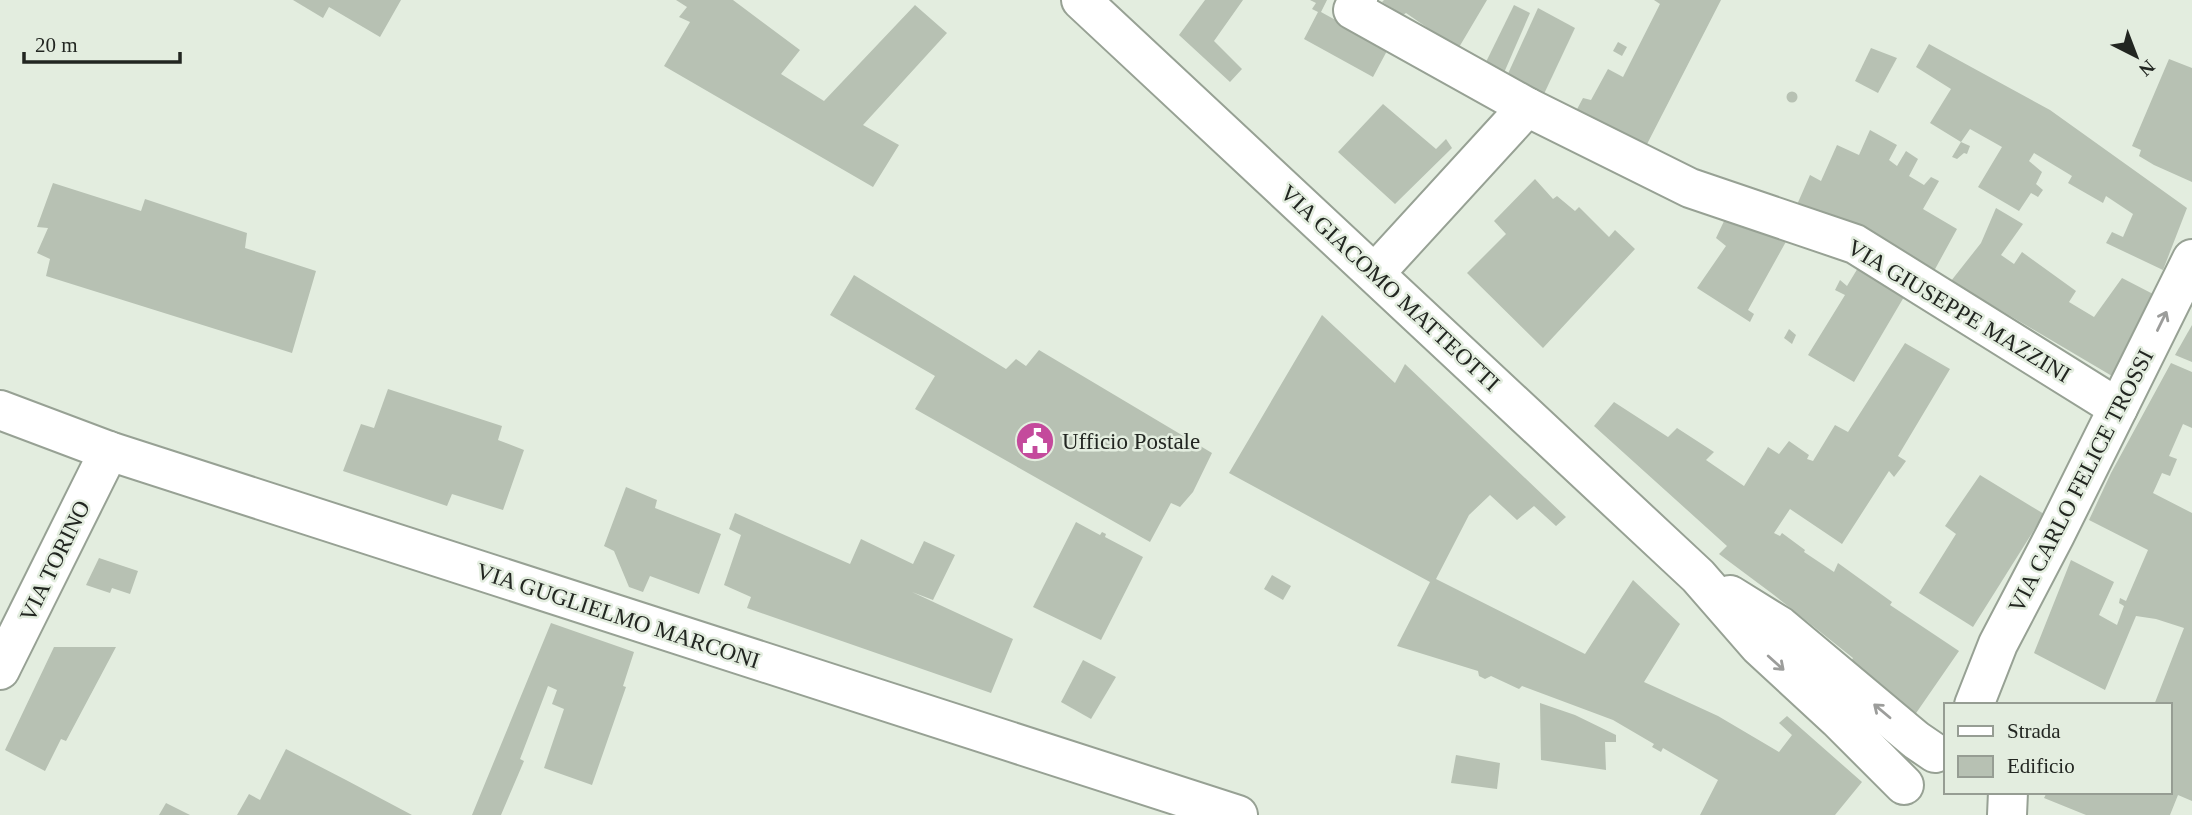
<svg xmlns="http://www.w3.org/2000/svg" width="2192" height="815" font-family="Georgia,serif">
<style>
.building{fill:#b7c1b3}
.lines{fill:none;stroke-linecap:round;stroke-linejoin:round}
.street-casing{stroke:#97a194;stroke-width:42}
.secondary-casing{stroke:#97a194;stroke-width:42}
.primary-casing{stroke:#97a194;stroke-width:42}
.street{stroke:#fff;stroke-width:38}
.secondary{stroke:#fff;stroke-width:38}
.primary{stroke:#fff;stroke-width:38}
.oneway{stroke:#9c9d9b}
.labels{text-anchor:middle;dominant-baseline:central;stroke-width:5;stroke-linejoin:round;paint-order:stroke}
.street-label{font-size:23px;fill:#222621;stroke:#e3eddf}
.poi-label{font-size:23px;fill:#222621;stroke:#e3eddf;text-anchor:start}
</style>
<rect width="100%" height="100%" fill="#e3eddf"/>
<g class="building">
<path d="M 293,0 L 401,0 L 380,37 L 329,7 L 323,18 Z"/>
<path d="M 676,0 L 733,0 L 800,50 L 781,74 L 824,101 L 915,5 L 947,33 L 863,125 L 899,145 L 873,187 L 664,66 L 690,22 L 679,17 L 687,7 Z"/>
<path d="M 1205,0 L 1243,0 L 1214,41 L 1242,69 L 1230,82 L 1179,35 Z"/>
<path d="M 1310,0 L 1327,0 L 1321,12 L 1388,49 L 1373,77 L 1304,39 L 1318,12 L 1312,9 L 1316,3 Z"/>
<path d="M 1384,0 L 1487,0 L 1458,49 L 1406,13 L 1403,15 L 1382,2 Z"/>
<path d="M 1654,0 L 1721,0 L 1645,148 L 1575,113 L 1583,98 L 1591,100 L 1608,69 L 1623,77 L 1660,4 Z"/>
<path d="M 1514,5 L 1530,13 L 1503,75 L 1485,64 Z"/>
<path d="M 1538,8 L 1575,28 L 1543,96 L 1506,78 Z"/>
<path d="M 1618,42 L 1627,47 L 1622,56 L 1613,51 Z"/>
<path d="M 1929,44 L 2050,110 L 2187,208 L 2163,270 L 2106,243 L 2112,232 L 2123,237 L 2133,214 L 2106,196 L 2103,203 L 2068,183 L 2072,176 L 2034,153 L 2029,161 L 2042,172 L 2036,184 L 2043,190 L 2038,197 L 2031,193 L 2019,211 L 1978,187 L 2002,147 L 1970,129 L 1961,142 L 1930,123 L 1951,89 L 1916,67 Z"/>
<path d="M 1871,48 L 1897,58 L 1878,93 L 1855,81 Z"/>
<path d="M 2169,59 L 2192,68 L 2192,182 L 2154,165 L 2139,156 L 2141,150 L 2132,146 Z"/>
<circle cx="1792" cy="97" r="5.5"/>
<path d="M 1383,104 L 1436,149 L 1446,139 L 1452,148 L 1395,204 L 1338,152 Z"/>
<path d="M 1870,130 L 1897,145 L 1889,160 L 1897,166 L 1906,151 L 1918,159 L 1909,176 L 1924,185 L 1931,177 L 1939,181 L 1923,209 L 1957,229 L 1934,271 L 1796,207 L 1810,175 L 1821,181 L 1837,145 L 1859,155 Z"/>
<path d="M 1961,142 L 1970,146 L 1967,154 L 1964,153 L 1957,159 L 1952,157 Z"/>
<path d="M 1535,179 L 1553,199 L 1557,196 L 1575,211 L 1579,207 L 1609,237 L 1615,230 L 1635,249 L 1543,348 L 1467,273 L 1506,234 L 1494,221 Z"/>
<path d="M 53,183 L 141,211 L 145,199 L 247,233 L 245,248 L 316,271 L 292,353 L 46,276 L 50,259 L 37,253 L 48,228 L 37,227 Z"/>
<path d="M 1996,208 L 2023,224 L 2001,255 L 2014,264 L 2022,252 L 2076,291 L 2069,302 L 2094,317 L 2122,278 L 2153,294 L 2112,376 L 1951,281 L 1981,243 Z"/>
<path d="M 1725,219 L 1788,238 L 1748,310 L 1754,314 L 1750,322 L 1697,288 L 1726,246 L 1716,238 Z"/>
<path d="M 1864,258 L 1911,285 L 1854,382 L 1808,355 L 1845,295 L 1835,290 L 1840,280 L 1847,286 Z"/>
<path d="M 854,275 L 1006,369 L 1016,359 L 1026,366 L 1039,350 L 1212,453 L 1193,492 L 1180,507 L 1171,503 L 1150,542 L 915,409 L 935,376 L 830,315 Z"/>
<path d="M 1322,315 L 1395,383 L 1405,364 L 1566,517 L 1556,526 L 1534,506 L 1517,520 L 1490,495 L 1469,515 L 1436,579 L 1585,654 L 1633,580 L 1680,624 L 1644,682 L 1718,716 L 1779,752 L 1792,735 L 1779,723 L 1787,716 L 1862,782 L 1835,815 L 1700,815 L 1718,780 L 1663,748 L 1661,752 L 1652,747 L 1654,744 L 1613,720 L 1522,686 L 1519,689 L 1491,676 L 1485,679 L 1479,676 L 1478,671 L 1397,646 L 1430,582 L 1229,473 Z"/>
<path d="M 2192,325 L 2192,362 L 2175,355 Z"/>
<path d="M 1789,329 L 1796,335 L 1792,344 L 1784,338 Z"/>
<path d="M 1905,343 L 1950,369 L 1898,456 L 1906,461 L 1901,468 L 1894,477 L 1889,471 L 1842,544 L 1790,509 L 1774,533 L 1780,536 L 1782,533 L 1805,550 L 1804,552 L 1834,572 L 1838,563 L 1892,602 L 1890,605 L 1959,651 L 1912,719 L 1849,665 L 1853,658 L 1774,595 L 1719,554 L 1727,546 L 1594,426 L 1614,402 L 1668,437 L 1677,428 L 1714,452 L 1706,460 L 1744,486 L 1768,447 L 1779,454 L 1789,441 L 1809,455 L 1807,459 L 1813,461 L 1835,425 L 1848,432 Z"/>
<path d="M 2171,363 L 2192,372 L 2192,428 L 2183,424 L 2169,456 L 2177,459 L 2170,476 L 2162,473 L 2153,493 L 2192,513 L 2192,801 L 2178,795 L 2170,815 L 2086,815 L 2044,798 L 2047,792 L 2169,792 L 2169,705 L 2154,705 L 2184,628 L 2156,619 L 2136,616 L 2105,690 L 2034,653 L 2071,560 L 2114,582 L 2099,615 L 2117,625 L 2124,606 L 2119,603 L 2120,598 L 2126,601 L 2148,550 L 2089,520 L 2111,473 Z"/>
<path d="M 388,389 L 502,426 L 498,440 L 524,450 L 503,510 L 452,494 L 447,506 L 343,471 L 361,424 L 374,428 Z"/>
<path d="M 1980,475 L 2044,514 L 1973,627 L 1919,593 L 1956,534 L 1945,526 Z"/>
<path d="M 626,487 L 657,500 L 655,508 L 721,534 L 699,594 L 650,576 L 643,592 L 629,587 L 614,551 L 604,546 Z"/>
<path d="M 735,513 L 850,564 L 861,539 L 913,564 L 924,541 L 955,555 L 933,600 L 912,592 L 1013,639 L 991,693 L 747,608 L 751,597 L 724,585 L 741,535 L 729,529 Z"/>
<path d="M 1076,522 L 1100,535 L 1102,532 L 1106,534 L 1105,537 L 1143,557 L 1101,640 L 1033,607 Z"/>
<path d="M 99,558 L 138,571 L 130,594 L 112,588 L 110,593 L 86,585 Z"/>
<path d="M 1272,575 L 1291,586 L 1283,600 L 1264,589 Z"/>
<path d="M 551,623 L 634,652 L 623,686 L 626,687 L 592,785 L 544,768 L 564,709 L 552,704 L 557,690 L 548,686 L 520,759 L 524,761 L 501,815 L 472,815 Z"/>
<path d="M 54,647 L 116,647 L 66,741 L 61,739 L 45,771 L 5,750 Z"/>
<path d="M 1083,660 L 1116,677 L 1091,719 L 1061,702 Z"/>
<path d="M 1540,703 L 1575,715 L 1616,735 L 1616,742 L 1605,742 L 1606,770 L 1541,760 Z"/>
<path d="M 286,749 L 346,780 L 412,815 L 237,815 L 249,794 L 260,800 Z"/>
<path d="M 1456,755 L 1500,763 L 1497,789 L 1451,783 Z"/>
<path d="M 166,803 L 190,815 L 159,815 Z"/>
</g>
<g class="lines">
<g class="street-casing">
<g id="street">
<path d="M 1358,0 L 1353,10 L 1527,107 L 1690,188 L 1855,244 L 2118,408"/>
<path d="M 1375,273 L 1527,107"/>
<path d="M 0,410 L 109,451 L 1238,815"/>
<path d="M 0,670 L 109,451"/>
</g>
</g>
<g class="secondary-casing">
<path id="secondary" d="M 1974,705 L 1998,644 L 2055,535 L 2192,259"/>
</g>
<g class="primary-casing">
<g id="primary">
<path d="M 1081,0 L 1698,576 L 1759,646 L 1838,719 L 1904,785"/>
<path d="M 1730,595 L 1780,626 L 1916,740 L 1935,753"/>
<path d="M 2007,815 L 2008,792"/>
</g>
</g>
<use href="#street" class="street"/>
<use href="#secondary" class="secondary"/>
<use href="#primary" class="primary"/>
</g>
<defs><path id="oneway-shaft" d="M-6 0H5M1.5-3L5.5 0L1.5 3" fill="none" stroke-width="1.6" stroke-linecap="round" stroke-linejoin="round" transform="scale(1.75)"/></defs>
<g class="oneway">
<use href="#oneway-shaft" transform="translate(2162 321) rotate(-64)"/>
<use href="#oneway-shaft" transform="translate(1776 663) rotate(42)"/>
<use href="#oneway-shaft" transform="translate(1882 711) rotate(-140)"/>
</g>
<defs>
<g id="civic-disc" transform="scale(2.0125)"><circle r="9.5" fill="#c44a9c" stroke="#e3eddf"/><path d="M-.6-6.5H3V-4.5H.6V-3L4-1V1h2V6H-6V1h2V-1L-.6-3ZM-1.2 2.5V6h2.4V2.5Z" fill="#fff"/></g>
</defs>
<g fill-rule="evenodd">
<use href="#civic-disc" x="1035" y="441"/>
</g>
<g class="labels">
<g class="street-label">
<text transform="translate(1390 288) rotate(43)">VIA GIACOMO MATTEOTTI</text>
<text transform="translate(1959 311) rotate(31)">VIA GIUSEPPE MAZZINI</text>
<text transform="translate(2081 481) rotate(-63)">VIA CARLO FELICE TROSSI</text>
<text transform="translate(55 561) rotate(-64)">VIA TORINO</text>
<text transform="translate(618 616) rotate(18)">VIA GUGLIELMO MARCONI</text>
</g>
<g class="poi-label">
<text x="1062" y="441">Ufficio Postale</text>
</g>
</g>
<rect x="1944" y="703" width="228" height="91" fill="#e3eddf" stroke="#969d93" stroke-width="2"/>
<rect x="1958" y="726" width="35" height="10" fill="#ffffff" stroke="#969d93" stroke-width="2"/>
<text x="2007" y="738" font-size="21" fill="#222621">Strada</text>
<rect x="1958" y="756" width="35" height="21" fill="#b7c1b3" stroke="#969d93" stroke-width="2"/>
<text x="2007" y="773" font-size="21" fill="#222621">Edificio</text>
<g transform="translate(2136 56) rotate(138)" stroke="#e3eddf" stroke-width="5" paint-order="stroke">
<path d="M0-5L12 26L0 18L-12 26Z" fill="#222621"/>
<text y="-10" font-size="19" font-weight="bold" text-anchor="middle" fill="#222621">N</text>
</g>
<path d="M24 52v10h156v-10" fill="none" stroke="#222621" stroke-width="3.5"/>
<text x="35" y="52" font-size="21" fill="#222621" stroke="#e3eddf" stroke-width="5" paint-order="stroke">20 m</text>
</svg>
